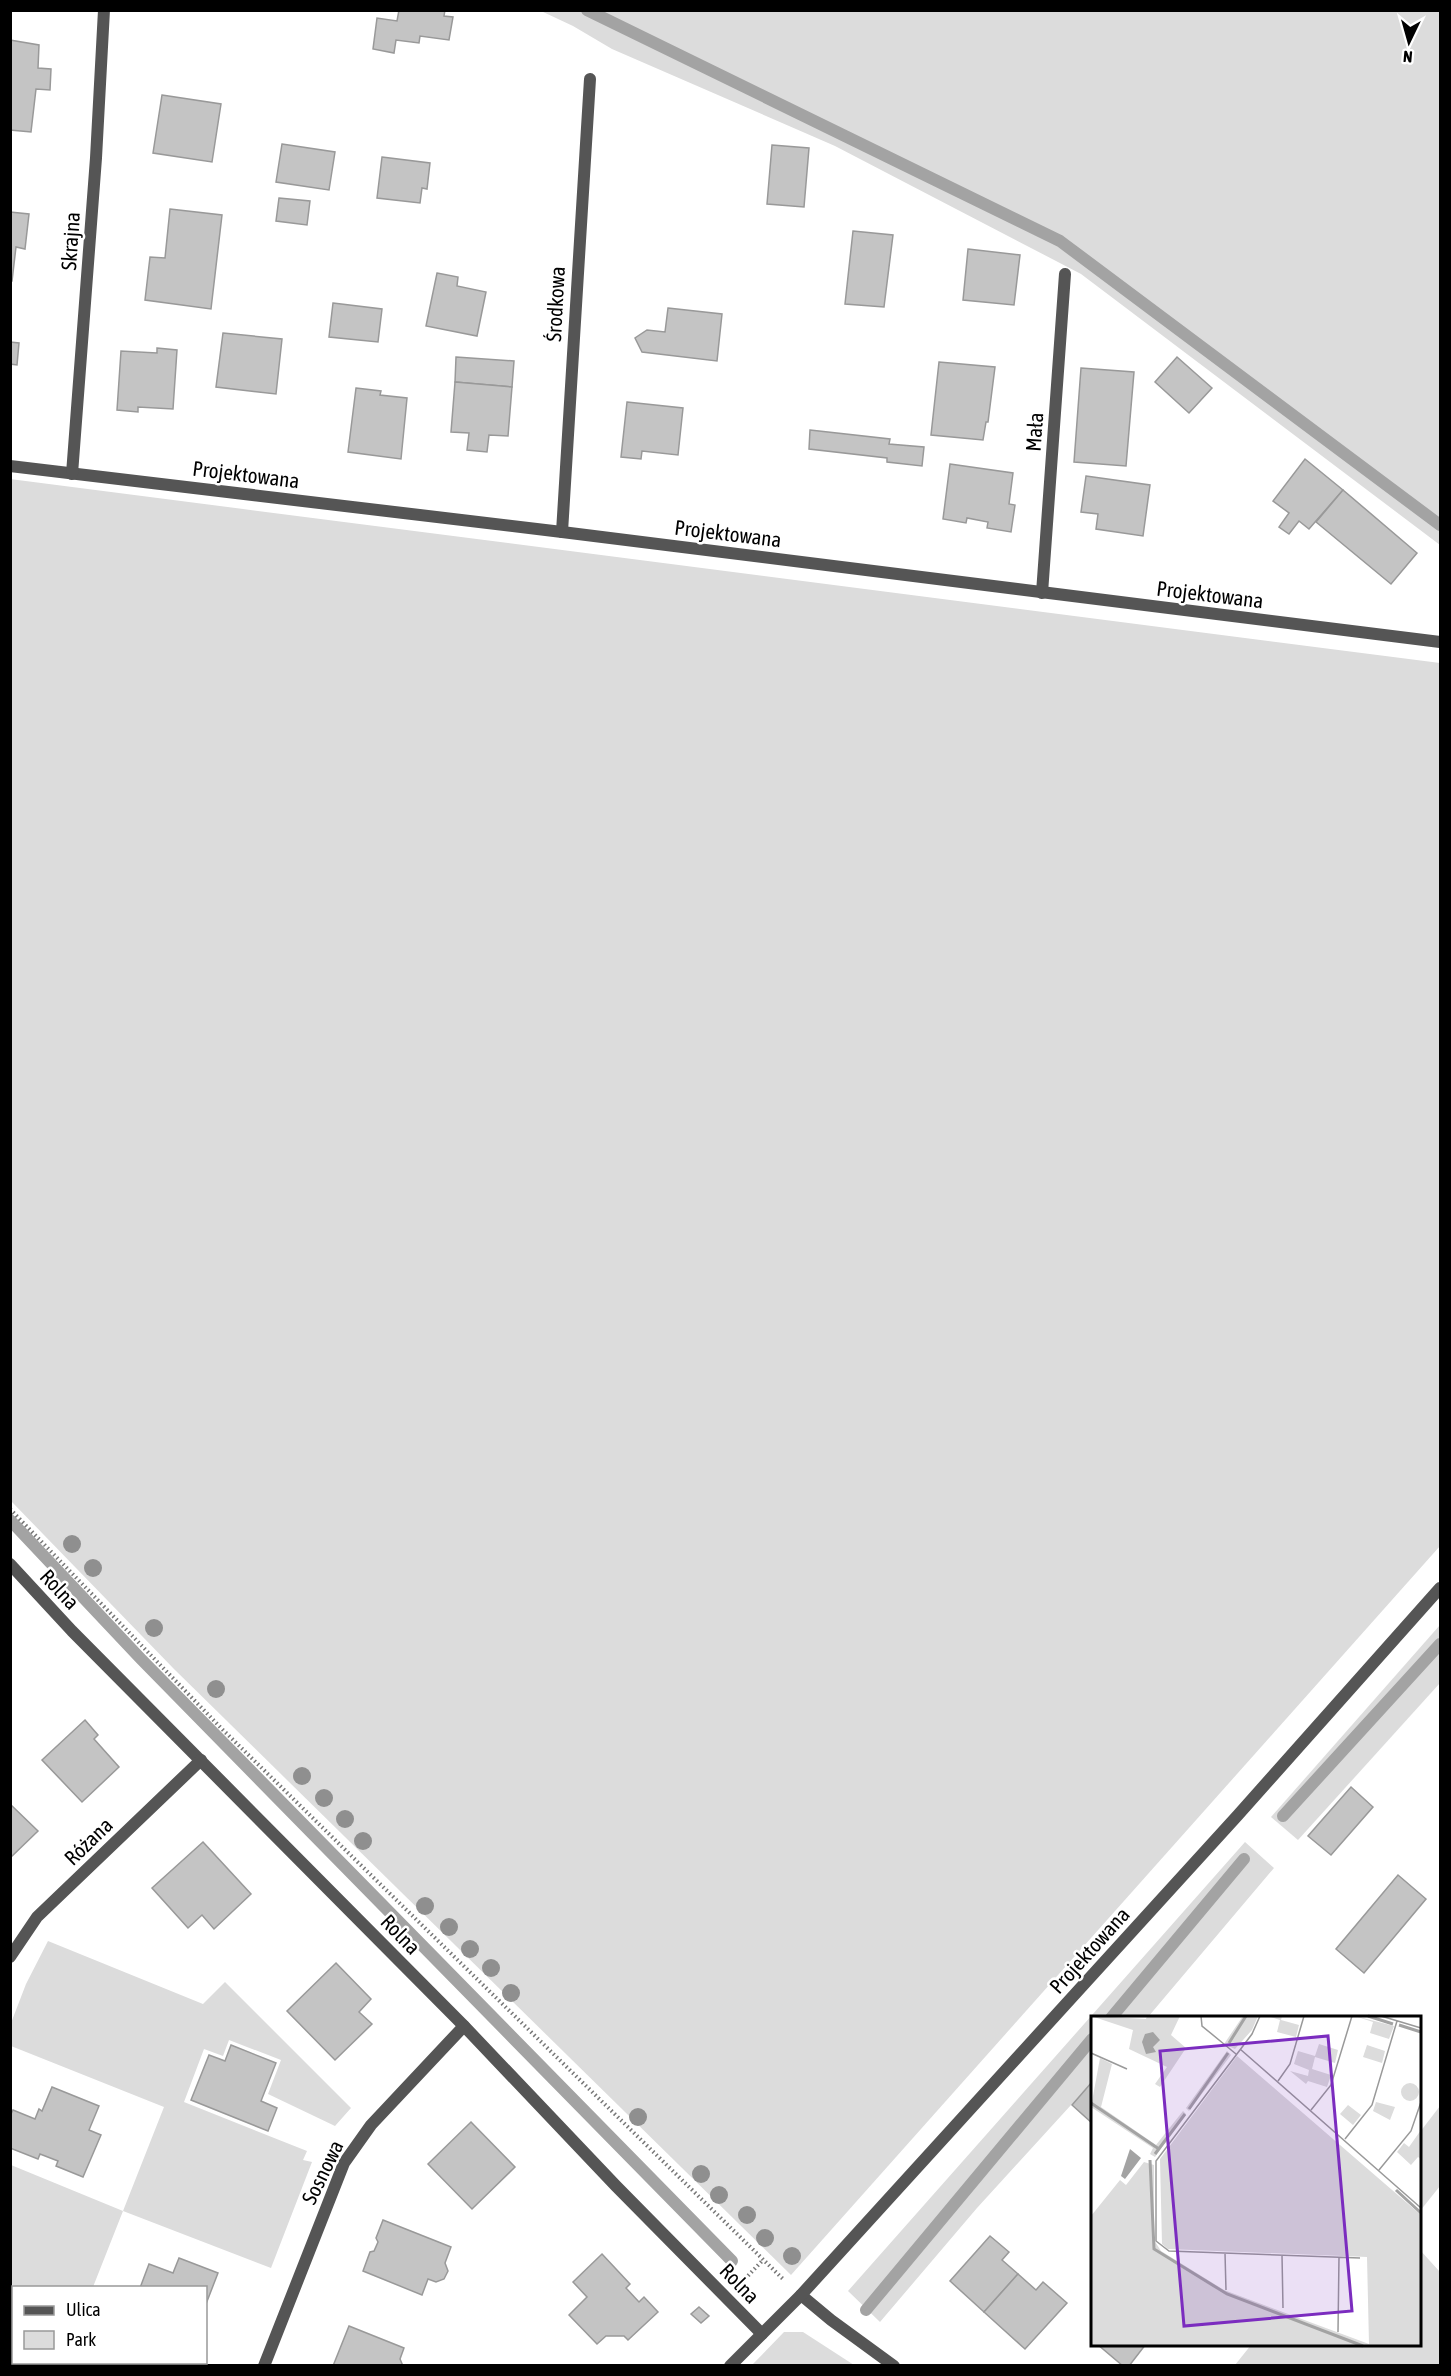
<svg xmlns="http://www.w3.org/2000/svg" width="1451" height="2376" font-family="'Asap Condensed',sans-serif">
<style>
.green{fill:#dcdcdc}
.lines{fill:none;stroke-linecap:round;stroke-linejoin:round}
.stream{stroke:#a3a3a3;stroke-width:12}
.building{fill:#c4c4c4;stroke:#999;stroke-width:1.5}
.path{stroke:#777;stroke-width:4;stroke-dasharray:1.5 3;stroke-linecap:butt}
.minor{stroke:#555;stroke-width:12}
.tree{fill:#8f8f8f}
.labels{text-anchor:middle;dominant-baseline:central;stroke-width:5;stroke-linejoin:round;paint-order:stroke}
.street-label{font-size:21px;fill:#000;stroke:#fff}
.inset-river{fill:none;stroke:#a3a3a3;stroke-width:3}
.inset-road{fill:none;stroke:#999;stroke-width:1.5}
.view{fill:#7b2cbf;fill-opacity:0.15;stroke:#7b2cbf;stroke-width:3}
.inset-edge{fill:none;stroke:#000;stroke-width:3}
</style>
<rect width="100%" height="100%" fill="#fff"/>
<g class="green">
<path d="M 541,11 L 1440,11 L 1440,545 L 1081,274 L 835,146 L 612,49 L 573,26 Z"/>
<path d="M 10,479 L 1440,663 L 1440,1546 L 791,2275 L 174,1669 L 11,1501 Z"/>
<path d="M 1440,1625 L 1440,1683 L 1298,1840 L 1271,1817 Z"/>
<path d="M 1245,1842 L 1274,1868 L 1148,2017 L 1092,2018 L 1092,2082 L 977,2208 L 880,2322 L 848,2291 Z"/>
<path d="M 48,1941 L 203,2004 L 225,1982 L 351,2108 L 335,2126 L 268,2094 L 281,2060 L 229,2040 L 223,2056 L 204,2049 L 184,2102 L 307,2151 L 303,2160 L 312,2162 L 271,2268 L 123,2211 L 93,2287 L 19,2288 L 11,2284 L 11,2165 L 123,2211 L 164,2107 L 11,2046 L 11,2023 L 26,1984 Z"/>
<path d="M 1440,2106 L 1440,2186 L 1420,2211 L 1420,2132 Z"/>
<path d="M 1420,2250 L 1440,2272 L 1440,2365 L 1235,2365 L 1251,2345 L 1420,2344 Z"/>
<path d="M 784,2332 L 803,2332 L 854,2365 L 752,2365 Z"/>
</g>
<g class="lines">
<g class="stream">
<path d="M 587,10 L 1060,241 L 1440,525"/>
<path d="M 10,1520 L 141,1659 L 732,2261"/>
<path d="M 1283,1816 L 1440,1644"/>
<path d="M 1111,2018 L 1244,1859"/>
<path d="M 866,2310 L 1092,2039"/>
</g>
</g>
<g class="building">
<path d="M 399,10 L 445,10 L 444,16 L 453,17 L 449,40 L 420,36 L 419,43 L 396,40 L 394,53 L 373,49 L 377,18 L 397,21 Z"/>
<path d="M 10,40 L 39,45 L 38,68 L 51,69 L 50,90 L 36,89 L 31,132 L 10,130 Z"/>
<path d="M 162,95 L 221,104 L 212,162 L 153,153 Z"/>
<path d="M 282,144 L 335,152 L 329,190 L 276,182 Z"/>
<path d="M 772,145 L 809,148 L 804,207 L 767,204 Z"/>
<path d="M 382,157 L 430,163 L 427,189 L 422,188 L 420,203 L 377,198 Z"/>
<path d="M 279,198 L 310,201 L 307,225 L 276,221 Z"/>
<path d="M 170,209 L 222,215 L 211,309 L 145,300 L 150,257 L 165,258 Z"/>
<path d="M 10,212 L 29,214 L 25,249 L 16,247 L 12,281 L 10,281 Z"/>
<path d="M 853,231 L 893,235 L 884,307 L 845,304 Z"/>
<path d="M 968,249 L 1020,255 L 1014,305 L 963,300 Z"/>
<path d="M 437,273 L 458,277 L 457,286 L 486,292 L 477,336 L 426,326 Z"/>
<path d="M 333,303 L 382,309 L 378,342 L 329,337 Z"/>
<path d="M 668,308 L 722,314 L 717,361 L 642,352 L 635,338 L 647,330 L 665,332 Z"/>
<path d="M 223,333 L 282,339 L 276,394 L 216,387 Z"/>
<path d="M 10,342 L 19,343 L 17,365 L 10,364 Z"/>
<path d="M 157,348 L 177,350 L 173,409 L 138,407 L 138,412 L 117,410 L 121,351 L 157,353 Z"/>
<path d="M 456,357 L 514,361 L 512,387 L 455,382 Z"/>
<path d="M 1177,357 L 1212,388 L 1189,413 L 1155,382 Z"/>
<path d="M 939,362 L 995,367 L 988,422 L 986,422 L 983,440 L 931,435 Z"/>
<path d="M 1081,368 L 1134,372 L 1126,466 L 1074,462 Z"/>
<path d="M 455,382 L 512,387 L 508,436 L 489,435 L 487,452 L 467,450 L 469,433 L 451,432 Z"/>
<path d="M 356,388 L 381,391 L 380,395 L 407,398 L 401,459 L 348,452 Z"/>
<path d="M 627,402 L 683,408 L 678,455 L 642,451 L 641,459 L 621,457 Z"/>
<path d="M 810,430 L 890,439 L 889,444 L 924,447 L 922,466 L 887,462 L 887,458 L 809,449 Z"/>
<path d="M 1305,459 L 1343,490 L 1309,529 L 1299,521 L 1289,534 L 1279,527 L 1289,513 L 1273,501 Z"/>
<path d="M 950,464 L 1013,473 L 1009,504 L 1015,505 L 1011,532 L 987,528 L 988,522 L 967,518 L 966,523 L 943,519 Z"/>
<path d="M 1086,476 L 1150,485 L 1143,536 L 1096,529 L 1098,514 L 1081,512 Z"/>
<path d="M 1343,490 L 1417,553 L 1391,584 L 1316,522 Z"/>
<path d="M 85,1720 L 98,1735 L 94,1739 L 119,1767 L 82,1802 L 42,1760 Z"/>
<path d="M 1351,1787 L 1373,1807 L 1331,1855 L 1308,1836 Z"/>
<path d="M 10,1804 L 38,1831 L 10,1858 Z"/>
<path d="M 203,1842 L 251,1894 L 214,1929 L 202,1915 L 188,1928 L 152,1888 Z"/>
<path d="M 1398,1875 L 1426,1899 L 1364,1973 L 1336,1949 Z"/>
<path d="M 336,1963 L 371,1999 L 359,2012 L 372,2024 L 335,2060 L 287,2011 Z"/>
<path d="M 231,2045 L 276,2063 L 261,2101 L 277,2108 L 268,2131 L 191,2100 L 209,2055 L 225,2061 Z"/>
<path d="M 1092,2082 L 1092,2123 L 1072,2105 Z"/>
<path d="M 52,2087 L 99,2106 L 89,2130 L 101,2135 L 83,2177 L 56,2166 L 58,2161 L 40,2154 L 38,2159 L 10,2148 L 10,2116 L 13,2110 L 35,2119 L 39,2109 L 42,2111 Z"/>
<path d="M 471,2122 L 515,2167 L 472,2209 L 428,2164 Z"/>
<path d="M 383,2220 L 451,2247 L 445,2263 L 448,2271 L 444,2279 L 436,2282 L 428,2279 L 422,2295 L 363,2271 L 370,2252 L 374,2251 L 378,2242 L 376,2238 Z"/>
<path d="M 990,2236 L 1009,2252 L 1002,2260 L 1018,2274 L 984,2312 L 950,2281 Z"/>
<path d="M 602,2254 L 630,2284 L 626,2288 L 639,2302 L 644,2297 L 658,2312 L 628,2340 L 624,2336 L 606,2336 L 597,2344 L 569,2315 L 587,2297 L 573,2282 Z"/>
<path d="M 179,2258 L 218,2273 L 206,2304 L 206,2288 L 140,2288 L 149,2264 L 173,2273 Z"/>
<path d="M 1018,2274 L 1036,2290 L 1043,2282 L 1067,2303 L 1025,2349 L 984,2312 Z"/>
<path d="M 699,2307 L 709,2316 L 701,2323 L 691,2314 Z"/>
<path d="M 349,2326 L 404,2348 L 400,2359 L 403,2366 L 333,2366 Z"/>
<path d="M 1097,2344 L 1146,2344 L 1129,2366 L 1123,2366 Z"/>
</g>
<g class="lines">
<g class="path">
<path d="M 10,1509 L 222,1729 L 783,2279"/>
<path d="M 745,2279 L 762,2261"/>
</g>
<g class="minor">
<path d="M 10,466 L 562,532 L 1440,642"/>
<path d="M 72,474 L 96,158 L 104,10"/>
<path d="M 562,532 L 590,79"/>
<path d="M 1042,593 L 1065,274"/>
<path d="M 10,1564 L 72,1631 L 464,2026 L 616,2186 L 762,2334"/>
<path d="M 10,1957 L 37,1917 L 201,1760"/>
<path d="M 801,2295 L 831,2320 L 894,2366"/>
<path d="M 264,2366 L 344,2163 L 371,2125 L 464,2026"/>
<path d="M 730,2366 L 801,2295 L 1238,1815 L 1440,1588"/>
</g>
</g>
<g class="tree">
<circle cx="72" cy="1544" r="9"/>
<circle cx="93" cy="1568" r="9"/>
<circle cx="154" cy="1628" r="9"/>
<circle cx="216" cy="1689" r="9"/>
<circle cx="302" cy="1776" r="9"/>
<circle cx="324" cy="1798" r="9"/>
<circle cx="345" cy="1819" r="9"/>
<circle cx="363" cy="1841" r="9"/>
<circle cx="425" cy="1906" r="9"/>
<circle cx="449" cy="1927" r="9"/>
<circle cx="470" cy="1949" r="9"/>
<circle cx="491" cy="1968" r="9"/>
<circle cx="511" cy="1993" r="9"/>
<circle cx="638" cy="2117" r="9"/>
<circle cx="701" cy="2174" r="9"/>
<circle cx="719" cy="2195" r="9"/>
<circle cx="747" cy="2215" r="9"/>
<circle cx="765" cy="2238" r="9"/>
<circle cx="792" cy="2256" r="9"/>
</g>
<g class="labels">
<g class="street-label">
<text transform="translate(70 241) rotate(-86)">Skrajna</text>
<text transform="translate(555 304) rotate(-87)">Środkowa</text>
<text transform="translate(1034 432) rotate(-86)">Mała</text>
<text transform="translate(246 474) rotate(7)">Projektowana</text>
<text transform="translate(728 533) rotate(7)">Projektowana</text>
<text transform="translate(1210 594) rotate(7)">Projektowana</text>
<text transform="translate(60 1589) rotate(47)">Rolna</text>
<text transform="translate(88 1841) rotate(-44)">Różana</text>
<text transform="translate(401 1934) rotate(46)">Rolna</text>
<text transform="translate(1089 1950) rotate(-48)">Projektowana</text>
<text transform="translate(322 2172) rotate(-64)">Sosnowa</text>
<text transform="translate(740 2283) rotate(46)">Rolna</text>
</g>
</g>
<g transform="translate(1091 2016)">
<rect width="330" height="330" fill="#fff"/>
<path d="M 0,0 L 55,3 L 56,0 L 89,0 L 80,19 L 95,32 L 69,71 L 64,68 L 76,51 L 38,33 L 42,14 ZM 152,0 L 167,0 L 161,14 L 144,33 L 133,28 ZM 177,0 L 191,0 L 190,4 L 208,9 L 205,21 L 186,16 L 189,4 ZM 264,0 L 303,10 L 298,23 L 279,17 L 282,6 ZM 228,28 L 247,34 L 244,47 L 224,41 L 221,53 L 240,59 L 236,71 L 217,65 L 215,68 L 199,55 L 217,60 L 218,54 L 203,48 L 207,35 L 224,40 ZM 276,29 L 294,35 L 291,47 L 272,41 ZM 136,35 L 140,39 L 98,95 L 95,92 ZM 146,40 L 330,199 L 330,330 L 0,330 L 0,200 L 29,164 L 35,169 L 53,146 L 63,149 L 63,224 L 70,235 L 133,274 L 278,328 L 276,241 L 77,233 L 71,228 L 69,143 ZM 9,42 L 21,48 L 10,91 L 65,129 L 92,95 L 95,98 L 64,141 L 59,138 L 62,132 L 0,91 ZM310 76a9 9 0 1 1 18 0a9 9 0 1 1-18 0ZM 285,86 L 304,91 L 299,104 L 282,95 ZM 257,89 L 270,99 L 262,109 L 249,98 ZM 330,114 L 330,143 L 327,141 L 320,149 L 306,136 L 313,127 L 318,131 Z" fill="#dcdcdc"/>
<path d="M 62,16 L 69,24 L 62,31 L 65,36 L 55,38 L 51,26 L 54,18 ZM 39,133 L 50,142 L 34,163 L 30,160 Z" fill="#a3a3a3"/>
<path class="inset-river" d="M 277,0 L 302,8M 308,9 L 330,16M 138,27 L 155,0M 0,87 L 68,133M 98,93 L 137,37M 64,138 L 94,98M 59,144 L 63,233 L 136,278 L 272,330M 305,174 L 330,197"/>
<path class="inset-road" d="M 110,0 L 111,10 L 145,38M 169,0 L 161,18 L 65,145 L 65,225 L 78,235 L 269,242M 290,0 L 330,12M 149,33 L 330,192M 0,37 L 36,53M 187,65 L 199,48 L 213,0M 220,94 L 240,69 L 261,0M 254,123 L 281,89 L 306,5M 288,154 L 320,115 L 330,86M 134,237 L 135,274M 191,239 L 192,292M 247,316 L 248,241"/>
<path class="view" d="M 237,20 L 261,295 L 93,310 L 69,35 Z"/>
<rect width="330" height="330" class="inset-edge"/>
</g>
<rect width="1451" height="2376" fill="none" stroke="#000000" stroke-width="24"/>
<rect x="12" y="2286" width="195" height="78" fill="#ffffff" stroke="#999999" stroke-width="1.5"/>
<rect x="24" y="2306" width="30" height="9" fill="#555555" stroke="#999999" stroke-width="1.5"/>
<text x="66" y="2316" font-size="18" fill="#000000">Ulica</text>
<rect x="24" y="2331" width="30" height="18" fill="#dcdcdc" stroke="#999999" stroke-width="1.5"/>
<text x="66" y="2346" font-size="18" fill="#000000">Park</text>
<g transform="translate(1409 42) rotate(185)" stroke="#ffffff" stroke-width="4.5" paint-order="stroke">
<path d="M0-4.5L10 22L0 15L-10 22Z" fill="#000000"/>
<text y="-9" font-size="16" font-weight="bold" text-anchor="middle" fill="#000000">N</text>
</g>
</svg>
